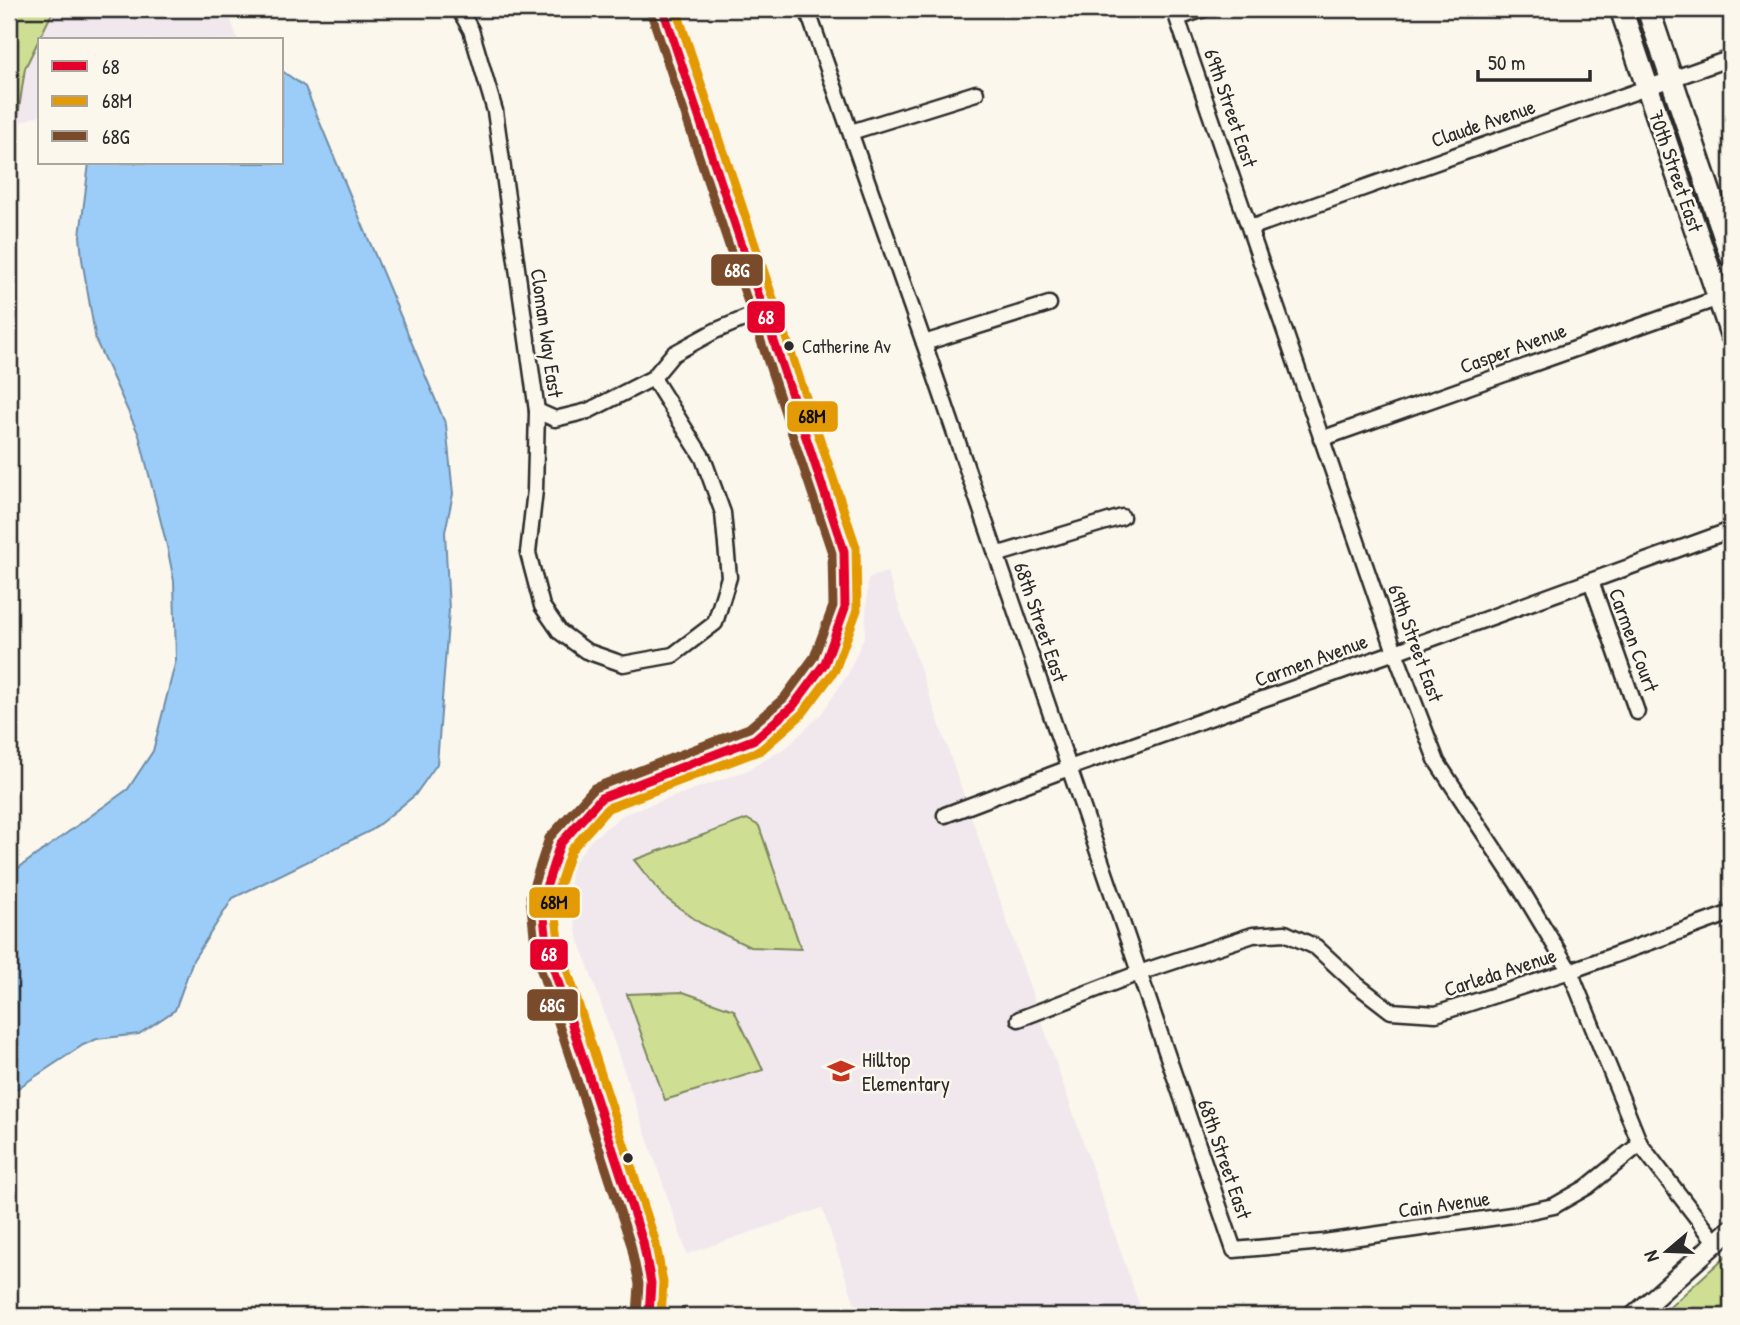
<svg xmlns="http://www.w3.org/2000/svg" width="1740" height="1325" font-family="'Patrick Hand',sans-serif">
<style>
.built{fill:#f1e8ee}
.green{fill:#cedf93;stroke:#7c855f;stroke-width:2}
.water{fill:#9ccdf8;stroke:#6f8ca6;stroke-width:2}
.lines{fill:none;stroke-linecap:round;stroke-linejoin:round}
.minor-casing{stroke:#2b2b2b;stroke-width:19}
.tertiary-casing{stroke:#2b2b2b;stroke-width:23}
.secondary-casing{stroke:#2b2b2b;stroke-width:26}
.minor{stroke:#fbf7ec;stroke-width:14}
.tertiary{stroke:#fbf7ec;stroke-width:18}
.secondary{stroke:#fbf7ec;stroke-width:21}
.bus-1-casing{stroke:#fbf7ec;stroke-width:14}
.bus-2-casing{stroke:#fbf7ec;stroke-width:14}
.bus-3-casing{stroke:#fbf7ec;stroke-width:14}
.bus-1{stroke:#e4002b;stroke-width:9}
.bus-2{stroke:#e39a04;stroke-width:9}
.bus-3{stroke:#7a4b2a;stroke-width:9}
.bus-dot{fill:#2b2b2b;stroke:#fbf7ec;stroke-width:2.5}
.labels{text-anchor:middle;dominant-baseline:central;stroke-width:5;stroke-linejoin:round;paint-order:stroke}
.bus-label{font-size:19px;fill:#2b2b2b;stroke:#fbf7ec;text-anchor:start}
.street-label{font-size:21px;fill:#2b2b2b;stroke:#fbf7ec}
.poi-label{font-size:21px;fill:#2b2b2b;stroke:#fbf7ec;text-anchor:start}
.line-badge{stroke:#fbf7ec;stroke-width:2.5}
.badge-label{font-size:19px;text-anchor:middle;font-weight:bold;fill:#fff}
.pale-badge-label{font-size:19px;text-anchor:middle;font-weight:bold;fill:#111}
</style>
<rect width="100%" height="100%" fill="#fbf7ec"/>
<filter id="ink" filterUnits="userSpaceOnUse"><feTurbulence type="fractalNoise" baseFrequency=".0143" numOctaves="2"/><feDisplacementMap in="SourceGraphic" scale="14" xChannelSelector="R" yChannelSelector="G"/><feConvolveMatrix kernelMatrix="1 2 1 2 8 2 1 2 1" color-interpolation-filters="sRGB"/></filter>
<g filter="url(#ink)">
<g class="built">
<path d="M 9,9 L 227,9 L 238,40 L 40,40 L 40,115 L 9,126 Z"/>
<path d="M 887,572 L 1143,1316 L 859,1316 L 822,1208 L 687,1254 L 577,934 L 569,893 L 571,866 L 591,840 L 624,814 L 748,770 L 788,746 L 822,713 L 848,674 L 865,635 L 868,578 Z"/>
</g>
<g class="green">
<path d="M 9,9 L 57,9 L 51,15 L 25,68 L 17,123 L 9,126 Z"/>
<path d="M 747,819 L 759,826 L 801,949 L 750,947 L 700,923 L 663,896 L 634,860 Z"/>
<path d="M 683,992 L 734,1010 L 763,1070 L 665,1100 L 627,994 Z"/>
<path d="M 1731,1250 L 1731,1316 L 1660,1316 L 1727,1255 Z"/>
</g>
<path class="water" d="M 282,71 L 305,87 L 446,425 L 453,494 L 445,532 L 449,610 L 437,764 L 415,795 L 372,830 L 233,898 L 193,960 L 175,1010 L 139,1034 L 97,1039 L 83,1045 L 9,1094 L 9,882 L 17,869 L 128,789 L 153,751 L 176,660 L 174,581 L 167,546 L 139,435 L 96,341 L 82,259 L 80,236 L 89,163 L 282,163 Z"/>
<g class="lines">
<g class="minor-casing">
<g id="minor">
<path d="M 459,9 L 471,30 L 495,111 L 537,411 L 535,490 L 528,553 L 542,606 L 560,632 L 586,651 L 623,664 L 673,655 L 715,623 L 729,577 L 723,513 L 703,458 L 653,378"/>
<path d="M 807,9 L 924,343 L 1234,1250 L 1324,1242 L 1512,1215 L 1554,1206 L 1587,1187 L 1640,1144"/>
<path d="M 1174,9 L 1395,652 L 1437,762 L 1522,891 L 1570,971 L 1640,1144 L 1717,1244"/>
<path d="M 1178,18 L 1204,9"/>
<path d="M 851,132 L 976,93"/>
<path d="M 1250,228 L 1731,58"/>
<path d="M 924,343 L 1049,304"/>
<path d="M 537,411 L 555,419 L 588,411 L 653,378 L 673,354 L 715,331 L 765,310"/>
<path d="M 1321,439 L 1719,298"/>
<path d="M 996,555 L 1122,517"/>
<path d="M 1591,581 L 1637,712"/>
<path d="M 945,815 L 1069,768 L 1395,652 L 1731,530"/>
<path d="M 1019,1019 L 1139,973 L 1253,935 L 1285,933 L 1316,947 L 1356,984 L 1391,1011 L 1436,1014 L 1570,971 L 1731,913"/>
</g>
</g>
<g class="tertiary-casing">
<g id="tertiary">
<path d="M 649,1316 L 651,1283 L 643,1242 L 548,951 L 542,900 L 560,844 L 601,798 L 755,739 L 793,706 L 825,663 L 845,608 L 844,551 L 663,9"/>
<path d="M 1634,1316 L 1731,1229"/>
</g>
</g>
<g class="secondary-casing">
<g id="secondary">
<path d="M 1621,9 L 1731,334"/>
<path d="M 1648,9 L 1731,256"/>
</g>
</g>
<use href="#minor" class="minor"/>
<use href="#tertiary" class="tertiary"/>
<use href="#secondary" class="secondary"/>
<g class="bus-1-casing">
<path id="bus-1" d="M 649,1316 L 651,1283 L 643,1242 L 548,951 L 542,900 L 560,844 L 601,798 L 755,739 L 793,706 L 825,663 L 845,608 L 844,551 L 663,9"/>
</g>
<g class="bus-2-casing">
<path id="bus-2" d="M 661,1316 L 663,1282 L 655,1240 L 560,948 L 554,901 L 571,850 L 608,808 L 761,750 L 802,714 L 835,670 L 857,610 L 856,547 L 676,9"/>
</g>
<g class="bus-3-casing">
<path id="bus-3" d="M 637,1315 L 639,1284 L 631,1245 L 536,955 L 530,896 L 549,838 L 594,788 L 749,728 L 784,698 L 814,657 L 833,606 L 832,553 L 651,13"/>
</g>
<use href="#bus-1" class="bus-1"/>
<use href="#bus-2" class="bus-2"/>
<use href="#bus-3" class="bus-3"/>
</g>
</g>
<defs>
<g id="school-bare" transform="scale(2.1)"><path d="M0-5L7-2L0 1L-7-2ZM-4 1L0 2.5L4 1V4Q0 6-4 4Z" fill="#c8321e" stroke="#fbf7ec" stroke-width="2.5" paint-order="stroke"/></g>
</defs>
<g fill-rule="evenodd">
<use href="#school-bare" x="841" y="1071"/>
</g>
<g class="bus-dot">
<circle cx="789" cy="346" r="6"/>
<circle cx="628" cy="1158" r="6"/>
</g>
<g class="labels">
<g class="bus-label">
<text x="802" y="346">Catherine Av</text>
</g>
<g class="street-label">
<text transform="translate(1231 108) rotate(71)">69th Street East</text>
<text transform="translate(1483 123) rotate(-19)">Claude Avenue</text>
<text transform="translate(1676 171) rotate(71)">70th Street East</text>
<text transform="translate(547 333) rotate(82)">Cloman Way East</text>
<text transform="translate(1513 348) rotate(-20)">Casper Avenue</text>
<text transform="translate(1041 622) rotate(71)">68th Street East</text>
<text transform="translate(1634 640) rotate(70)">Carmen Court</text>
<text transform="translate(1416 643) rotate(70)">69th Street East</text>
<text transform="translate(1311 660) rotate(-20)">Carmen Avenue</text>
<text transform="translate(1500 972) rotate(-18)">Carleda Avenue</text>
<text transform="translate(1225 1159) rotate(71)">68th Street East</text>
<text transform="translate(1444 1204) rotate(-8)">Cain Avenue</text>
</g>
<g class="poi-label">
<text x="862" y="1059">Hilltop<tspan x="862" dy="24">Elementary</tspan></text>
</g>
</g>
<g class="line-badge">
<rect x="710" y="253" width="54" height="34" rx="7" fill="#7a4b2a"/>
<rect x="746" y="300" width="40" height="34" rx="7" fill="#e4002b"/>
<rect x="786" y="400" width="53" height="33" rx="7" fill="#e39a04"/>
<rect x="528" y="886" width="53" height="33" rx="7" fill="#e39a04"/>
<rect x="529" y="938" width="40" height="33" rx="7" fill="#e4002b"/>
<rect x="526" y="988" width="53" height="34" rx="7" fill="#7a4b2a"/>
</g>
<g class="badge-label">
<text x="737" y="277">68G</text>
<text x="766" y="324">68</text>
<text x="549" y="961">68</text>
<text x="552" y="1012">68G</text>
</g>
<g class="pale-badge-label">
<text x="812" y="423">68M</text>
<text x="554" y="909">68M</text>
</g>
<rect width="1740" height="1325" fill="none" stroke="#fbf7ec" stroke-width="35"/>
<rect x="18" y="18" width="1705" height="1290" fill="none" stroke="#2b2b2b" stroke-width="2.5" filter="url(#ink)"/>
<rect x="38" y="38" width="245" height="126" fill="#fbf7ec" stroke="#a8a59f" stroke-width="2"/>
<rect x="52" y="61" width="35" height="10" fill="#e4002b" stroke="#a8a59f" stroke-width="2"/>
<text x="102" y="74" font-size="21" fill="#2b2b2b">68</text>
<rect x="52" y="96" width="35" height="10" fill="#e39a04" stroke="#a8a59f" stroke-width="2"/>
<text x="102" y="108" font-size="21" fill="#2b2b2b">68M</text>
<rect x="52" y="131" width="35" height="10" fill="#7a4b2a" stroke="#a8a59f" stroke-width="2"/>
<text x="102" y="144" font-size="21" fill="#2b2b2b">68G</text>
<g transform="translate(1667 1251) rotate(251)" stroke="#fbf7ec" stroke-width="5" paint-order="stroke">
<path d="M0-5L12 26L0 18L-12 26Z" fill="#2b2b2b"/>
<text y="-10" font-size="19" font-weight="bold" text-anchor="middle" fill="#2b2b2b">N</text>
</g>
<path d="M1478 70v10h112v-10" fill="none" stroke="#2b2b2b" stroke-width="3.5"/>
<text x="1488" y="70" font-size="21" fill="#2b2b2b" stroke="#fbf7ec" stroke-width="5" paint-order="stroke">50 m</text>
</svg>
